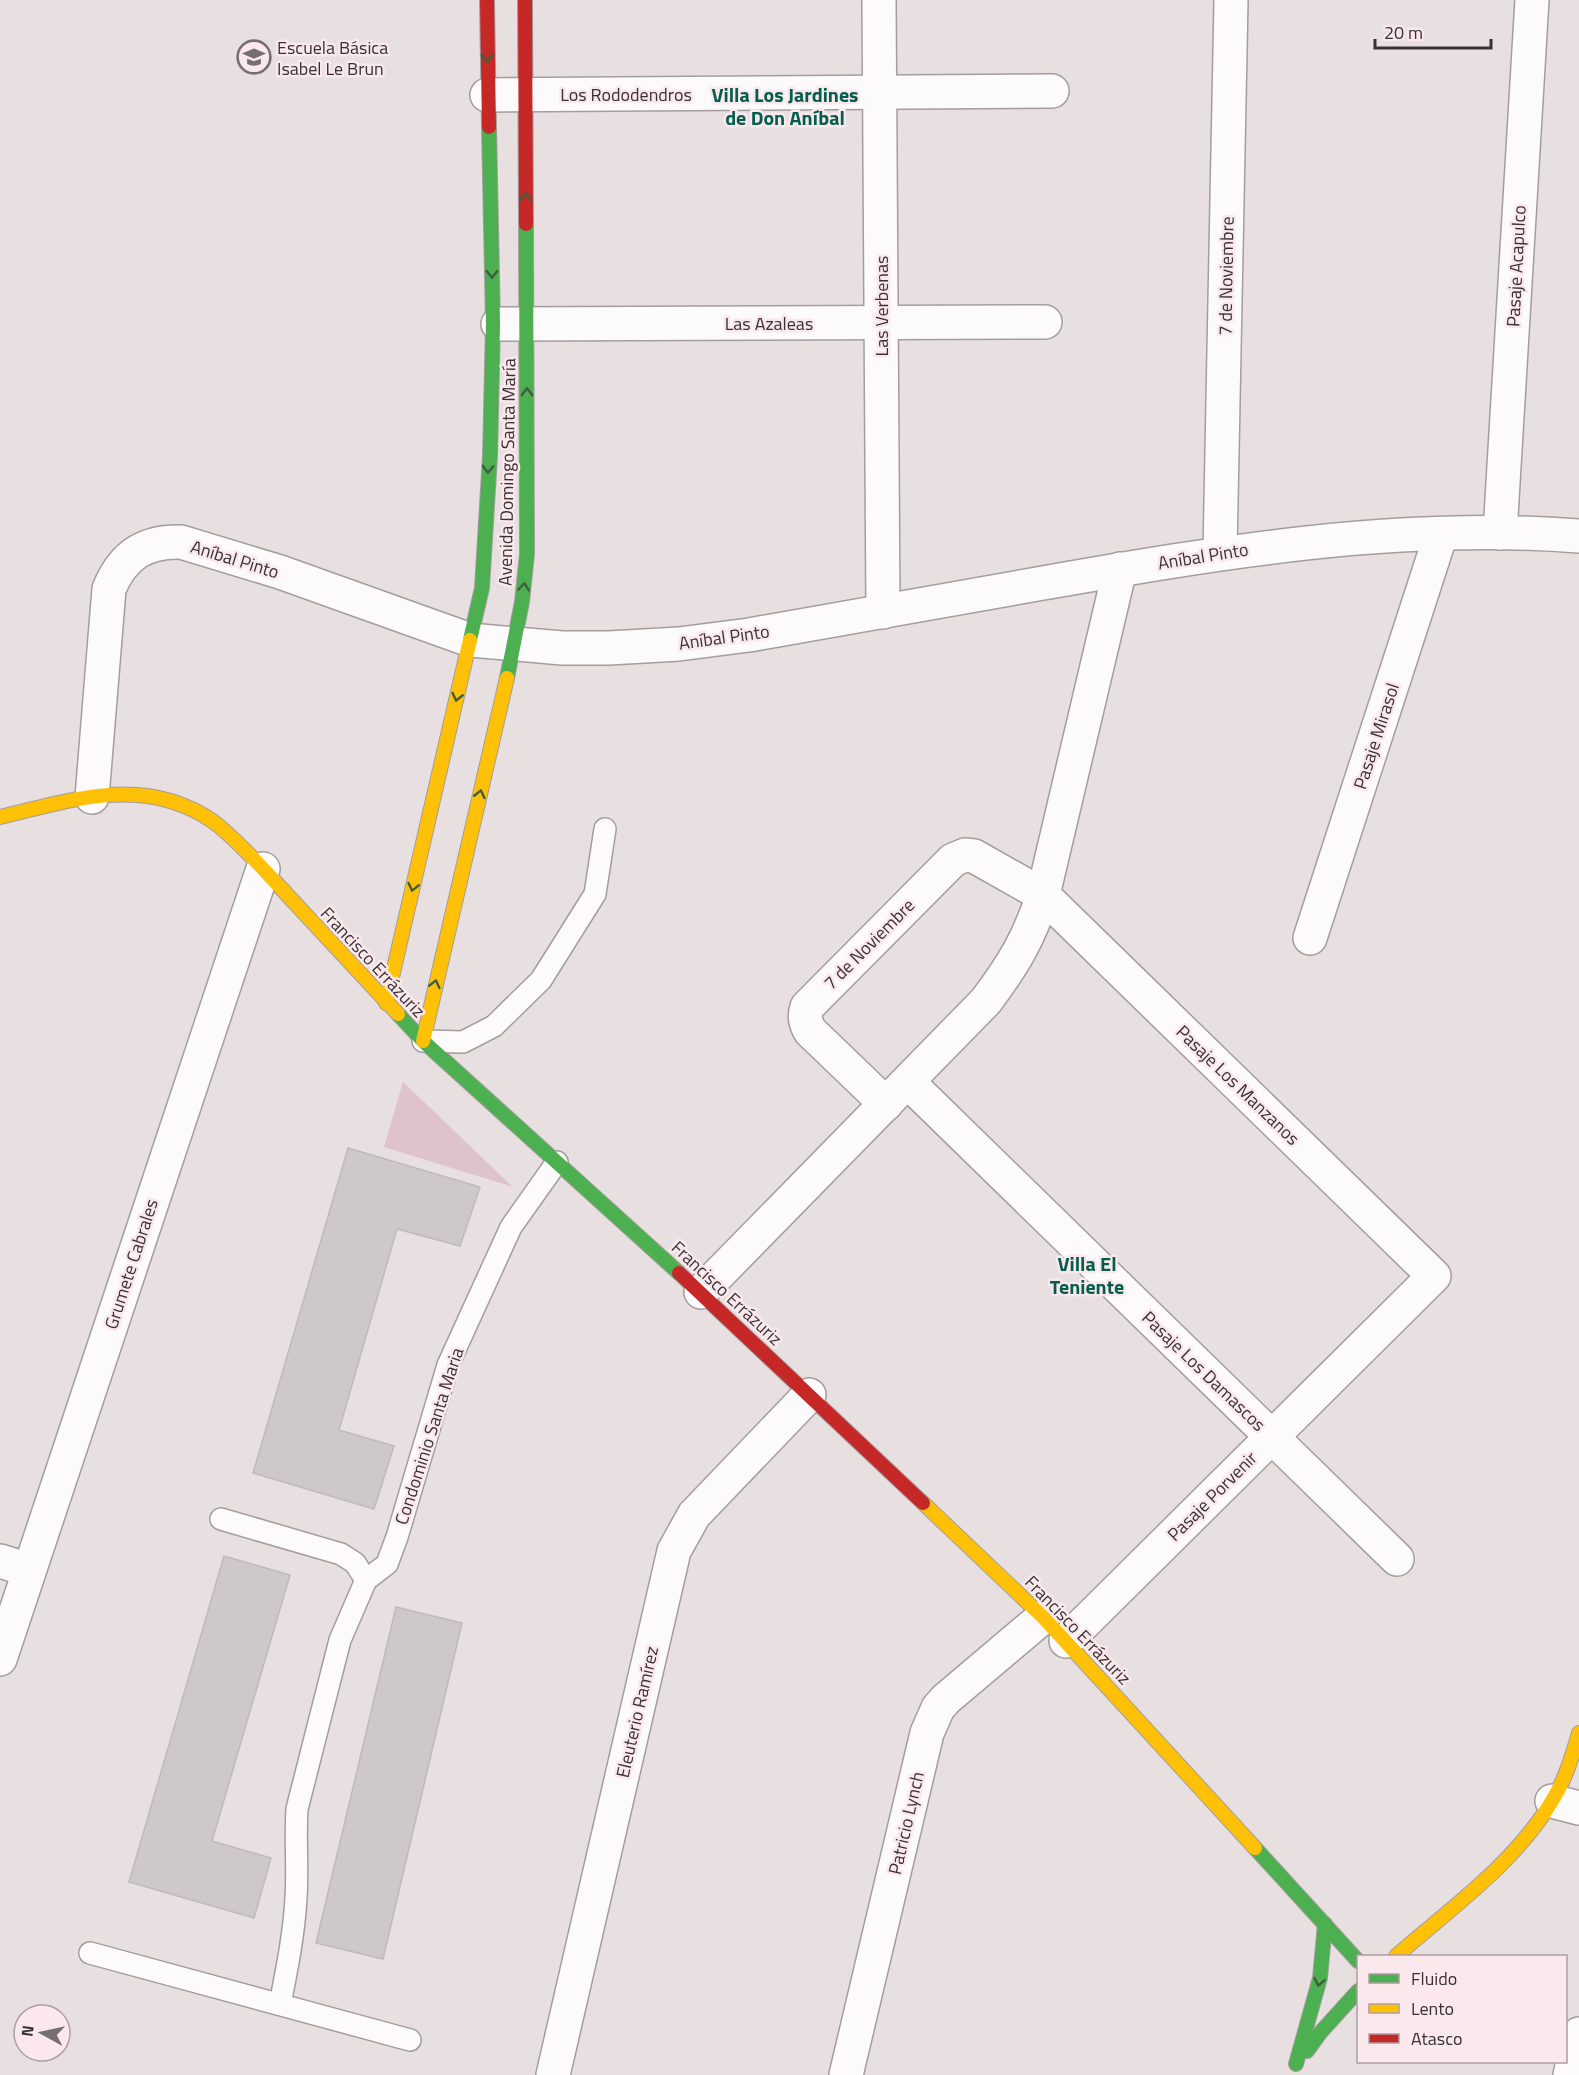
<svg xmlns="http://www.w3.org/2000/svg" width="1579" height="2075" font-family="'Titillium Web',sans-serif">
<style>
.green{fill:#dfc3ca}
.building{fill:#cec8c9;stroke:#c0b9bb;stroke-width:1.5}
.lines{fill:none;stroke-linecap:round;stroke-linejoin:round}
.lane-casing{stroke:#a49d9e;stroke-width:24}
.street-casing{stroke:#a49d9e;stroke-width:36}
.fast-casing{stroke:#a49d9e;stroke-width:16}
.slow-casing{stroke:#a49d9e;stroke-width:16}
.jam-casing{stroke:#a49d9e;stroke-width:16}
.lane{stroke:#fcfafa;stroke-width:21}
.street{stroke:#fcfafa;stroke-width:33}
.fast{stroke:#4caf50;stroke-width:14}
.slow{stroke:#ffc107;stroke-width:14}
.jam{stroke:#c62828;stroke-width:14}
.oneway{stroke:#3f5e3e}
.labels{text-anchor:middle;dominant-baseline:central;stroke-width:5;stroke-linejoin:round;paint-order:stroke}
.poi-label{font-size:18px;fill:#383234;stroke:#fae8ed;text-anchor:start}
.street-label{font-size:18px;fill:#383234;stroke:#fae8ed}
.neighbourhood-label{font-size:20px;font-weight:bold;fill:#045e4d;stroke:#fae8ed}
</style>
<rect width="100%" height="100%" fill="#e8dfe1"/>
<path class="green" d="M 403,1082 L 513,1187 L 384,1147 Z"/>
<g class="building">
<path d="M 348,1148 L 480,1187 L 460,1246 L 397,1229 L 339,1430 L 394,1446 L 374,1509 L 253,1473 Z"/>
<path d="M 224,1556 L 290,1575 L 212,1841 L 271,1858 L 254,1918 L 129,1882 Z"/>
<path d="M 396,1607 L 462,1623 L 383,1959 L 316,1943 Z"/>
</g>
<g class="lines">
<g class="lane-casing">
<g id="lane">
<path d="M 423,1041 L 463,1042 L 494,1026 L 541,980 L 595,894 L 605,829"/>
<path d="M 221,1519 L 341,1554 L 355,1563 L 366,1580"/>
<path d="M 90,1953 L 410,2040"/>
<path d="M 280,2004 C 287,1969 294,1934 296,1898 C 298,1868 295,1839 297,1809 L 340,1640 L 366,1580 L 387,1564 L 397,1537 L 448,1365 L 511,1227 L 557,1162"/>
</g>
</g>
<g class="street-casing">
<g id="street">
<path d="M 879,0 L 883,612"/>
<path d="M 487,95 L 1052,91"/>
<path d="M 498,324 L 1045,322"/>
<path d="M 1500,533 L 1532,0"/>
<path d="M 1220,552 L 1231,0"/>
<path d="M 92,797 L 109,589 C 123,555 145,541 181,542 L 280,572 L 470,640 L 562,648 L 609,648 L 679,644 L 749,635 C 847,618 945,601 1043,583 C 1220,552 1399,522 1579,536"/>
<path d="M 1310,938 L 1441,534"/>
<path d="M 908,1082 L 1397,1559"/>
<path d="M 886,1104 L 810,1031 C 805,1022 804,1016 807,1007 L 953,860 L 965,855 L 974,856 L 1043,895 L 1434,1276 L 1066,1641"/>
<path d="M 701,1292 L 986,1001 C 1013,965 1029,939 1043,895 L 1120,569"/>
<path d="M 0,1561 L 29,1570"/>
<path d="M 0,1659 L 263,869"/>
<path d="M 1552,1801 L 1579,1808"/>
<path d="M 553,2075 L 674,1551 L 694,1515 L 809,1395"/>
<path d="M 846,2075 L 927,1733 L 938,1708 L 946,1699 L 1043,1617"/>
<path d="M 1570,2075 L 1579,2034"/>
</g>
</g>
<g class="fast-casing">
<g id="fast">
<path d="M 470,640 L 482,588 L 490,456 L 493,324 L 489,127"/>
<path d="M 507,678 L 522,602 L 527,554 L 526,224"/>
<path d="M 398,1014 L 423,1041 L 679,1273"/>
<path d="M 1255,1848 L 1358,1961"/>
<path d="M 1307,2051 L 1320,2033 L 1358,1991"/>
<path d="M 1296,2064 L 1320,1978 L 1325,1924"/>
</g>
</g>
<g class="slow-casing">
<g id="slow">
<path d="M 0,817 C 47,806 99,789 148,796 C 173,800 199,810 219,826 C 245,848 269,875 292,900 C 327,938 363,976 398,1014"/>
<path d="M 386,1003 L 470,640"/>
<path d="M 423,1041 L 507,678"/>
<path d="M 923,1503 L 1043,1617 L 1255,1848"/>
<path d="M 1396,1956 C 1450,1909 1515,1863 1552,1801 C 1565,1780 1572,1757 1579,1733"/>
</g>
</g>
<g class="jam-casing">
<g id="jam">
<path d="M 487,0 L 489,127"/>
<path d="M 525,0 L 526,224"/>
<path d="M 679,1273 L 923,1503"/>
</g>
</g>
<use href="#lane" class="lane"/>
<use href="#street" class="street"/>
<use href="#fast" class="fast"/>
<use href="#slow" class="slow"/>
<use href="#jam" class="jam"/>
</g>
<defs><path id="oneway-chevron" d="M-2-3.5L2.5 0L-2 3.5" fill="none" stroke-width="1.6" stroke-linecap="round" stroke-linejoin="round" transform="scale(1.5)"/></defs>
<g class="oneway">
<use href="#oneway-chevron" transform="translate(487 58) rotate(90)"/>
<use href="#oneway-chevron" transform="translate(526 197) rotate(-90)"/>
<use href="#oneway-chevron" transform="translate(492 274) rotate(89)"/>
<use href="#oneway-chevron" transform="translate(527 392) rotate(-90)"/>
<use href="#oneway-chevron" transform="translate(488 469) rotate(92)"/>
<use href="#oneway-chevron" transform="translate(524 587) rotate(-85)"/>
<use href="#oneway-chevron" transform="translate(457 697) rotate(103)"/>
<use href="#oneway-chevron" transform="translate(480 794) rotate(-77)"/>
<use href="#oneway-chevron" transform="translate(413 887) rotate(103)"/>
<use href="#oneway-chevron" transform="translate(435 984) rotate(-77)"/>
<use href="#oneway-chevron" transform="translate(1319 1982) rotate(102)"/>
</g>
<defs>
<g id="school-ring" transform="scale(1.725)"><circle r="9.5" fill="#fae8ed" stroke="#766f71" stroke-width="1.5"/><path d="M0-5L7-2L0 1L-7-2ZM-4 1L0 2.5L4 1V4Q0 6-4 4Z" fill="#766f71"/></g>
</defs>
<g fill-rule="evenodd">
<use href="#school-ring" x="254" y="57"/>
</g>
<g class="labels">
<g class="poi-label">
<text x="277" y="47">Escuela Básica<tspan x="277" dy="21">Isabel Le Brun</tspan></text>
</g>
<g class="street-label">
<text x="626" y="94">Los Rododendros</text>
<text transform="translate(1516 266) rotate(-87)">Pasaje Acapulco</text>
<text transform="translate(1226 276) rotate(-89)">7 de Noviembre</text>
<text transform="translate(881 306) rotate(-90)">Las Verbenas</text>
<text x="769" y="323">Las Azaleas</text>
<text transform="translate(507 472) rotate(-89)">Avenida Domingo Santa María</text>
<text transform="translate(1203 556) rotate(-9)">Aníbal Pinto</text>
<text transform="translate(235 559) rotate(17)">Aníbal Pinto</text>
<text transform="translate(724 637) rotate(-8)">Aníbal Pinto</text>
<text transform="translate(1376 736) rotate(-72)">Pasaje Mirasol</text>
<text transform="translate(869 944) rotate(-45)">7 de Noviembre</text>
<text transform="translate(373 962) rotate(47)">Francisco Errázuriz</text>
<text transform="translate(1238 1085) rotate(44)">Pasaje Los Manzanos</text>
<text transform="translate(131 1264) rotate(-72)">Grumete Cabrales</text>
<text transform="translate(727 1293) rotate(43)">Francisco Errázuriz</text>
<text transform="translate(1204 1371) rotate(44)">Pasaje Los Damascos</text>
<text transform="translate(429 1436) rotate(-72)">Condominio Santa Maria</text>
<text transform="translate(1212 1496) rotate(-45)">Pasaje Porvenir</text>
<text transform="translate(1078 1630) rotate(46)">Francisco Errázuriz</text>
<text transform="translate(637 1712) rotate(-77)">Eleuterio Ramírez</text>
<text transform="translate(906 1823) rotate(-77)">Patricio Lynch</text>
</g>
<g class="neighbourhood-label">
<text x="785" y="94">Villa Los Jardines<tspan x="785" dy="23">de Don Aníbal</tspan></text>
<text x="1087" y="1263">Villa El<tspan x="1087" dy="23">Teniente</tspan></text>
</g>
</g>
<rect x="1357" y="1955" width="210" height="108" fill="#fae8ed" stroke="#ac9fa3" stroke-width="1.5"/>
<rect x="1369" y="1974" width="30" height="9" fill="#4caf50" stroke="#ac9fa3" stroke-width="1.5"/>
<text x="1411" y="1985" font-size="18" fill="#383234">Fluido</text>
<rect x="1369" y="2004" width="30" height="9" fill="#ffc107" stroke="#ac9fa3" stroke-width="1.5"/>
<text x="1411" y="2015" font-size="18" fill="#383234">Lento</text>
<rect x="1369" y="2034" width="30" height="9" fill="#c62828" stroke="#ac9fa3" stroke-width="1.5"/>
<text x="1411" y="2045" font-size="18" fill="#383234">Atasco</text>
<g transform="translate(42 2033) rotate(278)"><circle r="28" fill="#fae8ed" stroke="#ac9fa3" stroke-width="1.5"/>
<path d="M0-4.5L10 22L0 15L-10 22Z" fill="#766f71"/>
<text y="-9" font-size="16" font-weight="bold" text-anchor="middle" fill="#383234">N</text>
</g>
<path d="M1375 39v9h116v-9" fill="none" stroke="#383234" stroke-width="3"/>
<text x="1384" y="39" font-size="18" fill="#383234" stroke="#fae8ed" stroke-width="4.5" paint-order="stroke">20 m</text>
</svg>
